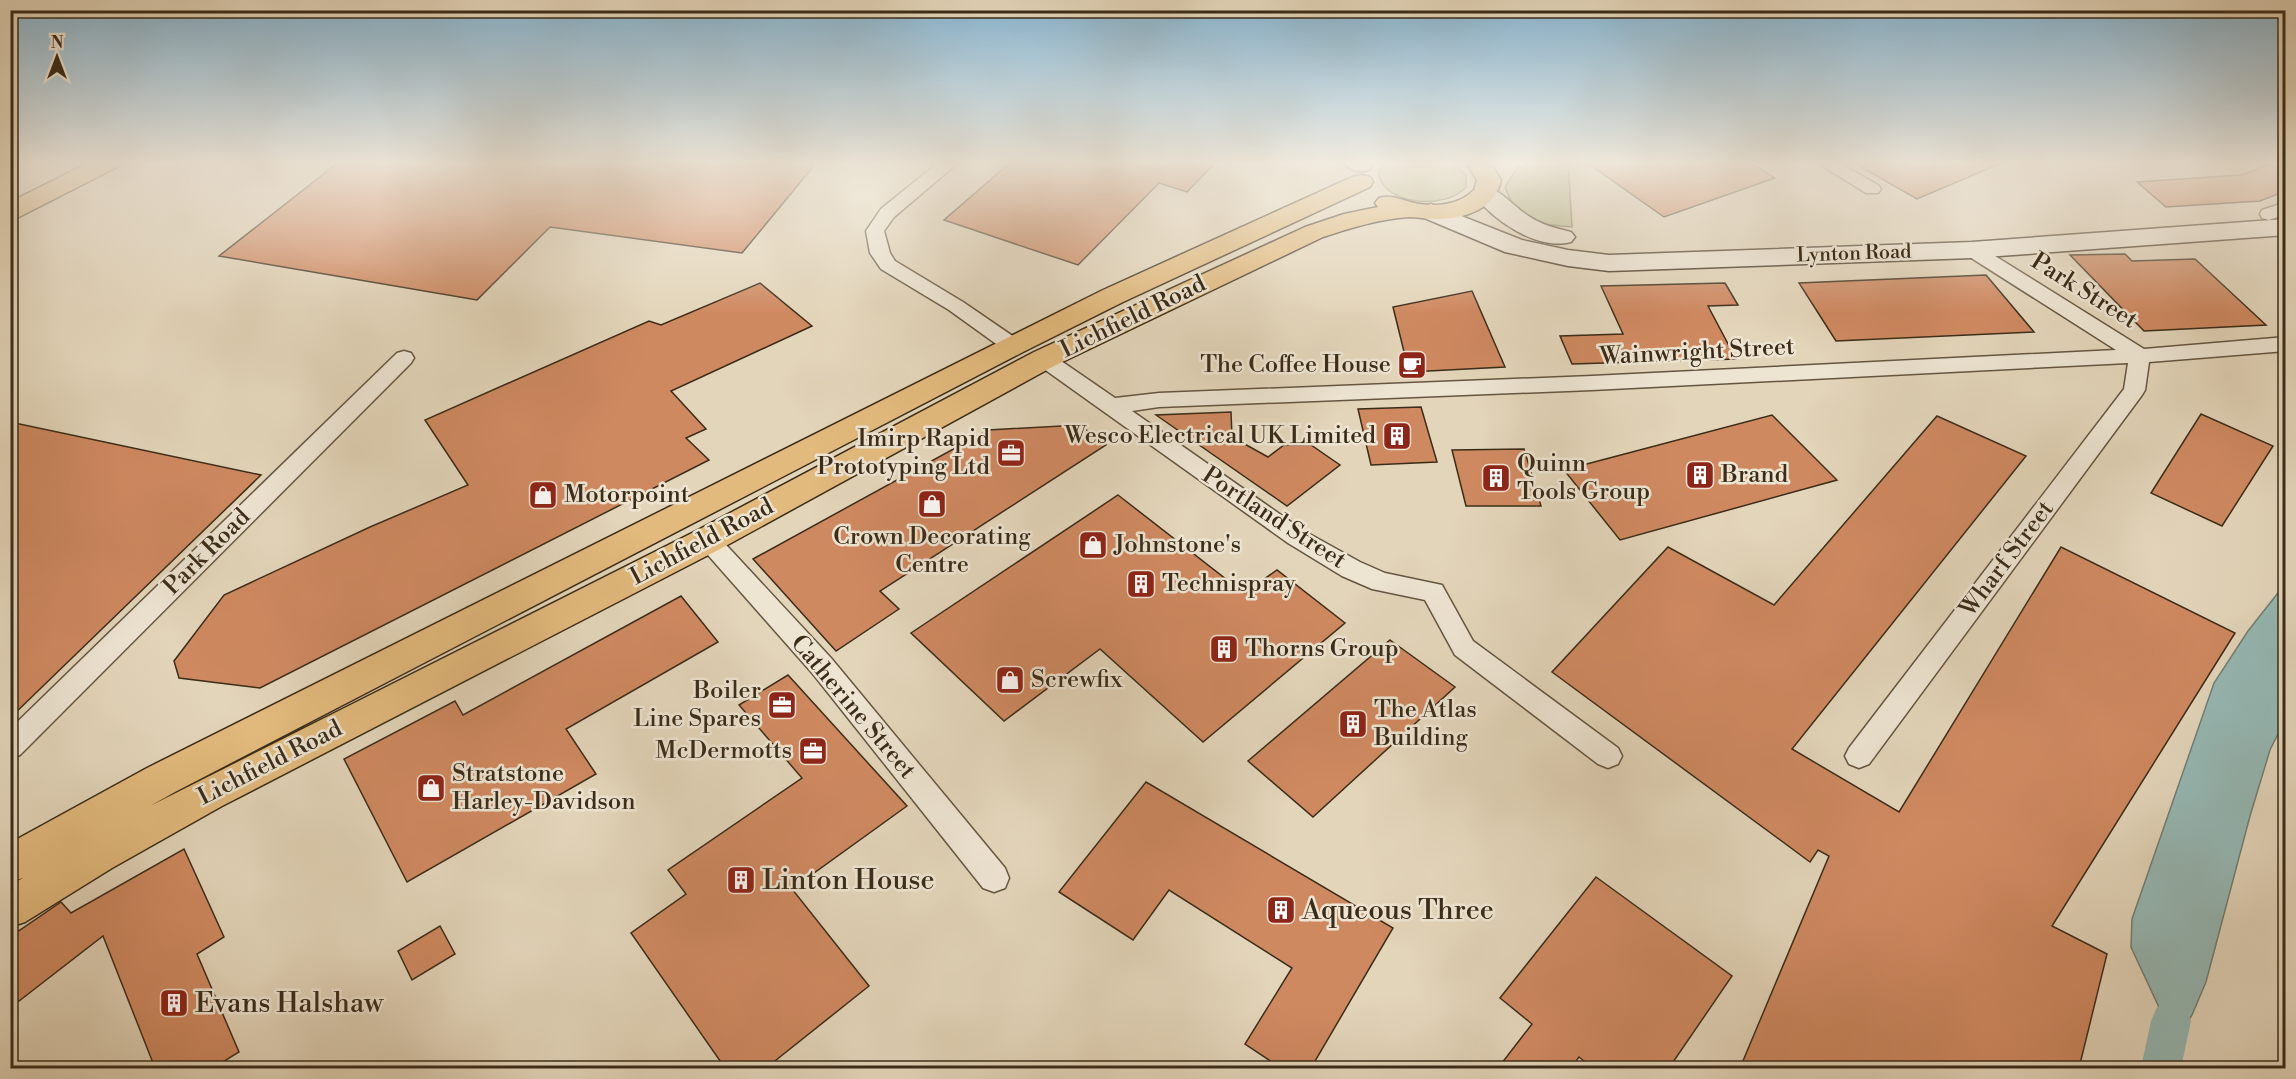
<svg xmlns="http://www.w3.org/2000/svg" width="2296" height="1079" font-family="'Libre Bodoni',serif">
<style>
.green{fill:#b9bc8c;stroke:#7a7452;stroke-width:1.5}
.water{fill:#96b8b4;stroke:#728076;stroke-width:1.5}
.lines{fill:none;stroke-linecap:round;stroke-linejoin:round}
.canal{fill:#96b8b4;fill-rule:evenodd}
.building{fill:#cf8961;stroke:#3b2c19;stroke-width:1.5}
.minor-casing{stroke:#655641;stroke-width:3}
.secondary-casing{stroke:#3b2c19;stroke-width:3}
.primary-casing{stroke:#3b2c19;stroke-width:3}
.motorway-casing{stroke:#3b2c19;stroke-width:3}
.minor{fill:#ede4d2;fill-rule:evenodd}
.secondary{fill:#ede4d2;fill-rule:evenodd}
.primary{fill:#e2ba7d;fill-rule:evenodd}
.motorway{fill:#e2ba7d;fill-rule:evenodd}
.labels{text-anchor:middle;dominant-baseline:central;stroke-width:5;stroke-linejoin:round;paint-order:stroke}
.far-street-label{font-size:20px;fill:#3b2c19;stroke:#ede4d2}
.street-label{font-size:24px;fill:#3b2c19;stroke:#ede4d2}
.poi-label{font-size:24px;fill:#3b2c19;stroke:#ede4d2;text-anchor:start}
.near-poi-label{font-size:28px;fill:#3b2c19;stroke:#ede4d2;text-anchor:start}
</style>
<rect width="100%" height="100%" fill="#e3d5ba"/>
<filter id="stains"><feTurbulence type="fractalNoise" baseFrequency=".00333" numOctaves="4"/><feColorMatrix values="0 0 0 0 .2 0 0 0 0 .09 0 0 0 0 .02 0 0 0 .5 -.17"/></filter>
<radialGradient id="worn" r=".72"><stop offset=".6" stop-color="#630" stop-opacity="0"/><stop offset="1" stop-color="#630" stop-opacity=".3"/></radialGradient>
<g class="green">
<path d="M 1384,162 L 1452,162 L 1466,175 L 1466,187 C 1447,210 1382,206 1378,172 Z"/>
<path d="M 1533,162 L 1568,162 L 1572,227 C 1538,224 1518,224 1505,187 L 1517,168 Z"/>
</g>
<path class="water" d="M 2285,584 L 2285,720 L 2270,750 L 2250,816 L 2206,982 L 2192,1015 L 2163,1060 L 2163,1016 L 2131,947 L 2132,919 L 2214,683 L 2248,631 Z"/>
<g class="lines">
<path class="canal" d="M 2171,1001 L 2185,1007 L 2191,1021 L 2181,1068 L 2141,1068 L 2151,1021 L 2157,1007 Z"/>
</g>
<g class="building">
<path d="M 339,162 L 817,162 L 742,253 L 550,227 L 477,300 L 219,256 Z"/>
<path d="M 1011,162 L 1216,162 L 1187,192 L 1159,183 L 1078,265 L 944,220 Z"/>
<path d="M 1586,162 L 1749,162 L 1775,178 L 1664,217 Z"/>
<path d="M 1852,162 L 2004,162 L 1917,199 Z"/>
<path d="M 2271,164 L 2286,173 L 2286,191 L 2260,201 L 2166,207 L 2137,182 L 2241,175 Z"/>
<path d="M 2125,254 L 2132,261 L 2195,259 L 2266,325 L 2144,331 L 2070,255 Z"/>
<path d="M 1986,275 L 2034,332 L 1836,341 L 1799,283 Z"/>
<path d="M 760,283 L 812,326 L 671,391 L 706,429 L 686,438 L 709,460 L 260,688 L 179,678 L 174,661 L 224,595 L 370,527 L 468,485 L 425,420 L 649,321 L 661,325 Z"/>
<path d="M 1725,283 L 1738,305 L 1708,306 L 1736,359 L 1572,364 L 1560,336 L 1623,334 L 1601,286 Z"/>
<path d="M 1472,291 L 1505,367 L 1409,372 L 1393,307 Z"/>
<path d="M 1421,407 L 1437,462 L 1371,465 L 1358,409 Z"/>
<path d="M 1231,412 L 1232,437 L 1268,457 L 1284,445 L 1311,445 L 1340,465 L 1287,506 L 1156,415 Z"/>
<path d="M 2201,414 L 2273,446 L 2222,526 L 2151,493 Z"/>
<path d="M 1772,415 L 1837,480 L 1620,540 L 1564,470 Z"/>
<path d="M 1937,416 L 2026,456 L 1792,749 L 1899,812 L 2061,547 L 2235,633 L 2052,926 L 2107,954 L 2079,1068 L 1740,1068 L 1829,856 L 1818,850 L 1810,862 L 1552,672 L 1668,547 L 1774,605 Z"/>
<path d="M 10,422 L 261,475 L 10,718 Z"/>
<path d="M 1080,425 L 1106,445 L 880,591 L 899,609 L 836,651 L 753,559 L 988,430 Z"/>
<path d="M 1524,449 L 1541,506 L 1466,506 L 1452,450 Z"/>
<path d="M 1118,495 L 1244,593 L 1277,570 L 1345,623 L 1203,742 L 1100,649 L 1004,721 L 911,633 Z"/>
<path d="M 681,596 L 718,642 L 566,729 L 596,774 L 407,882 L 344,759 L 455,701 L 463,715 Z"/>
<path d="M 1390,640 L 1455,687 L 1313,817 L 1248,761 Z"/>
<path d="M 788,675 L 907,806 L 792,889 L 869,986 L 766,1068 L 725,1068 L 631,933 L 686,894 L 668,870 L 802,778 L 739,705 Z"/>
<path d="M 1146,782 L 1393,928 L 1311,1068 L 1281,1068 L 1245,1044 L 1292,968 L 1169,890 L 1133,940 L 1059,892 Z"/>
<path d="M 184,849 L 224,937 L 197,954 L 239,1052 L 213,1068 L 155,1068 L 103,936 L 10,1008 L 10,937 L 61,902 L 71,913 Z"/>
<path d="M 1596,877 L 1732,976 L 1669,1068 L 1593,1068 L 1579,1057 L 1571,1068 L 1498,1068 L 1532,1024 L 1500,998 Z"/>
<path d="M 440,926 L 455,954 L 412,980 L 398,951 Z"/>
</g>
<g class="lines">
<g class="minor-casing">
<g id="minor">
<path d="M 939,162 L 959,162 L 894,217 L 884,231 L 890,253 L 895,261 L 963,302 L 1020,341 L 1023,346 L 1020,351 L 1013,353 L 1006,351 L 949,310 L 881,269 L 870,253 L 866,231 L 881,209 Z"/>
<path d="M 1816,162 L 1837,162 L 1878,185 L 1881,189 L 1878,193 L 1866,193 Z"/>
<path d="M 2286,202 L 2286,214 L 2269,220 L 2262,218 L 2260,214 L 2262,210 Z"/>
<path d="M 1972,244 L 1979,246 L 2144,349 L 2286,337 L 2286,351 L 2149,362 L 2145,390 L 2142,395 L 1869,764 L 1859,768 L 1849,764 L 1845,756 L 1849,748 L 2124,389 L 2128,363 L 1592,390 L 1159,407 L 1132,411 L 1304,531 L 1360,562 L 1385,573 L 1442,585 L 1473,641 L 1618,748 L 1622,756 L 1618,764 L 1608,768 L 1598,764 L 1455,655 L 1425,600 L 1372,589 L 1342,576 L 1288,543 L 1037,364 L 1034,359 L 1037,354 L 1044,352 L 1051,354 L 1115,398 L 1159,393 L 1592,376 L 2116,350 L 1965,254 L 1962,250 L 1965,246 Z"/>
<path d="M 404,351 L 411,353 L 414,358 L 411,363 L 20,755 L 10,759 L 10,729 L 397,353 Z"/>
<path d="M 708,531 L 716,534 L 831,658 L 1005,868 L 1009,878 L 1005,888 L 994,892 L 983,888 L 813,674 L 700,546 L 696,540 L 700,534 Z"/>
</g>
</g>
<g class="secondary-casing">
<g id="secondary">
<path d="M 1344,162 L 1370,162 L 1372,165 L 1369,170 C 1358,173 1351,172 1344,162 Z"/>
<path d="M 1485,186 C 1501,190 1513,206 1527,215 C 1541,225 1555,228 1571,232 L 1575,237 L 1571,242 C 1537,251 1492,220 1473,193 L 1476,188 Z"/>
<path d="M 1431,204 L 1522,240 L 1568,250 L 1609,255 L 1972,242 L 2286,219 L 2286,235 L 1972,258 L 1609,271 L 1568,266 L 1505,252 L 1422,217 L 1418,212 L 1422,207 Z"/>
</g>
</g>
<g class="primary-casing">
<path id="primary" d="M 1466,162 L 1490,162 L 1501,180 C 1495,210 1464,219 1436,219 C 1427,219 1417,217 1409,217 C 1379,219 1351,228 1323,237 L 1054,366 L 720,549 L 222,806 L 112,868 L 25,922 L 10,927 L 10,885 L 23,878 L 10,882 L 10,843 L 147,768 L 1103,290 L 1352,177 L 1361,175 L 1370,177 L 1373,182 L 1370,187 L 1123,302 L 1023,352 L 175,792 L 150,806 L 696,531 L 1034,352 L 1305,227 L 1344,214 L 1378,207 L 1375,203 L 1379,198 C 1390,195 1396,198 1407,201 C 1429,208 1457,207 1474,190 L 1477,180 Z"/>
</g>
<g class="motorway-casing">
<path id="motorway" d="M 90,162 L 120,162 L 117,167 L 19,217 L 10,219 L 10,202 Z"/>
</g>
<use href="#minor" class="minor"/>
<use href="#secondary" class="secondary"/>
<use href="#primary" class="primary"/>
<use href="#motorway" class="motorway"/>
</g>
<linearGradient id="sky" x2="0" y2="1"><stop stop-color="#87b6d3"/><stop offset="0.52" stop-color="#f2ece0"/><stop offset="1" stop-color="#f2ece0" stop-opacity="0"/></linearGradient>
<rect width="2296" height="313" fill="url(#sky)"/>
<defs>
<g id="cafe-square" transform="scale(1.5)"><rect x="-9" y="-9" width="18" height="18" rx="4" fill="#8f2418" stroke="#ede4d2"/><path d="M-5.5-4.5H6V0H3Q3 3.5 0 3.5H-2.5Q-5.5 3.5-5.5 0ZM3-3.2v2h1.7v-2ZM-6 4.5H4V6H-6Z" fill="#fff"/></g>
<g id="building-square" transform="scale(1.5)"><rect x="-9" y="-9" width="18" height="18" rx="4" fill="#8f2418" stroke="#ede4d2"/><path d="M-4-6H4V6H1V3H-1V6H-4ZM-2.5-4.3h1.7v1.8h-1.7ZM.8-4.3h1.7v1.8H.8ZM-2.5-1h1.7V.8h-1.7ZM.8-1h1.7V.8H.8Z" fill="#fff"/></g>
<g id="office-square" transform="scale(1.5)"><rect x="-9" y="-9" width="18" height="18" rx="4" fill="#8f2418" stroke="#ede4d2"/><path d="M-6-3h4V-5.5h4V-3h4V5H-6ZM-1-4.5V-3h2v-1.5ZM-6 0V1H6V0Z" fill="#fff"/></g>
<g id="shop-square" transform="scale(1.5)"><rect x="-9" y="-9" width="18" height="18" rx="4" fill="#8f2418" stroke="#ede4d2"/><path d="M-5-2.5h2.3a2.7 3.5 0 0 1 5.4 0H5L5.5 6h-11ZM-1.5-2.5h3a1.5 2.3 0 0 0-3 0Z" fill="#fff"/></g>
</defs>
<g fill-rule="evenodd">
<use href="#cafe-square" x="1412" y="365"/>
<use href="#building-square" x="1397" y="436"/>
<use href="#office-square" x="1011" y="453"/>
<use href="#building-square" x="1700" y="475"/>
<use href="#building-square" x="1496" y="478"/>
<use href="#shop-square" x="543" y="495"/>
<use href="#shop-square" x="932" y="504"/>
<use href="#shop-square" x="1093" y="545"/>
<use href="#building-square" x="1141" y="584"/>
<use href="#building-square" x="1224" y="649"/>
<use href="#shop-square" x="1010" y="680"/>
<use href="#office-square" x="782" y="705"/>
<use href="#building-square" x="1353" y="724"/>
<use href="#office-square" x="813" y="751"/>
<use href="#shop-square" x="431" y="788"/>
<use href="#building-square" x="741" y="880"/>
<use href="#building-square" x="1281" y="910"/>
<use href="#building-square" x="174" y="1003"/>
</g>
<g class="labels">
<g class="far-street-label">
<text transform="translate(1854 254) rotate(-2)">Lynton Road</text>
</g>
<g class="street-label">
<text transform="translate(2084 291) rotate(32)">Park Street</text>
<text transform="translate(1133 317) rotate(-26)">Lichfield Road</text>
<text transform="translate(1697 352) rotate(-3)">Wainwright Street</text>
<text transform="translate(1274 518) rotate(33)">Portland Street</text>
<text transform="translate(702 542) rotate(-28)">Lichfield Road</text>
<text transform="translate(207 552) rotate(-45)">Park Road</text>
<text transform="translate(2007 559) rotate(-53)">Wharf Street</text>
<text transform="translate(853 707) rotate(50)">Catherine Street</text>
<text transform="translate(270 763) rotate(-27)">Lichfield Road</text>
</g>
<g class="poi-label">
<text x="1391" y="365" text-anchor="end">The Coffee House</text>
<text x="1376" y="436" text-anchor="end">Wesco Electrical UK Limited</text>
<text x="990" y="439" text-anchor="end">Imirp Rapid<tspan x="990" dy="28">Prototyping Ltd</tspan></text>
<text x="1517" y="464">Quinn<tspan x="1517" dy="28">Tools Group</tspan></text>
<text x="1721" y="475">Brand</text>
<text x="564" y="495">Motorpoint</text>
<text x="932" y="537" text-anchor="middle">Crown Decorating<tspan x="932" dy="28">Centre</tspan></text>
<text x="1114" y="545">Johnstone's</text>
<text x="1162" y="584">Technispray</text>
<text x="1245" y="649">Thorns Group</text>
<text x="1031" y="680">Screwfix</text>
<text x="761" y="691" text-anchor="end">Boiler<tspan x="761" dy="28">Line Spares</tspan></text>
<text x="1374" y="710">The Atlas<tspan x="1374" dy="28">Building</tspan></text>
<text x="792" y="751" text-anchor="end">McDermotts</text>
<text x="452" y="774">Stratstone<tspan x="452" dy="28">Harley-Davidson</tspan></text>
</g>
<g class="near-poi-label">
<text x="762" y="880">Linton House</text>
<text x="1302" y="910">Aqueous Three</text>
<text x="195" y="1003">Evans Halshaw</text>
</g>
</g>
<rect width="2296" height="1079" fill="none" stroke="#e3d5ba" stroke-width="36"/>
<rect x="12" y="12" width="2272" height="1055" fill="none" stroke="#3b2c19" stroke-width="3"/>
<rect x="18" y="18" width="2260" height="1043" fill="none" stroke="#3b2c19" stroke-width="1.5"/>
<g transform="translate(57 57)" stroke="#ede4d2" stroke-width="4.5" paint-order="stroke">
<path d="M0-4.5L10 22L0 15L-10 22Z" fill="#3b2c19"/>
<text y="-9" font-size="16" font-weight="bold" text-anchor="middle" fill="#3b2c19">N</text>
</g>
<rect width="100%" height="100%" filter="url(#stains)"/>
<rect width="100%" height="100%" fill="url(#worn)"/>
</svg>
